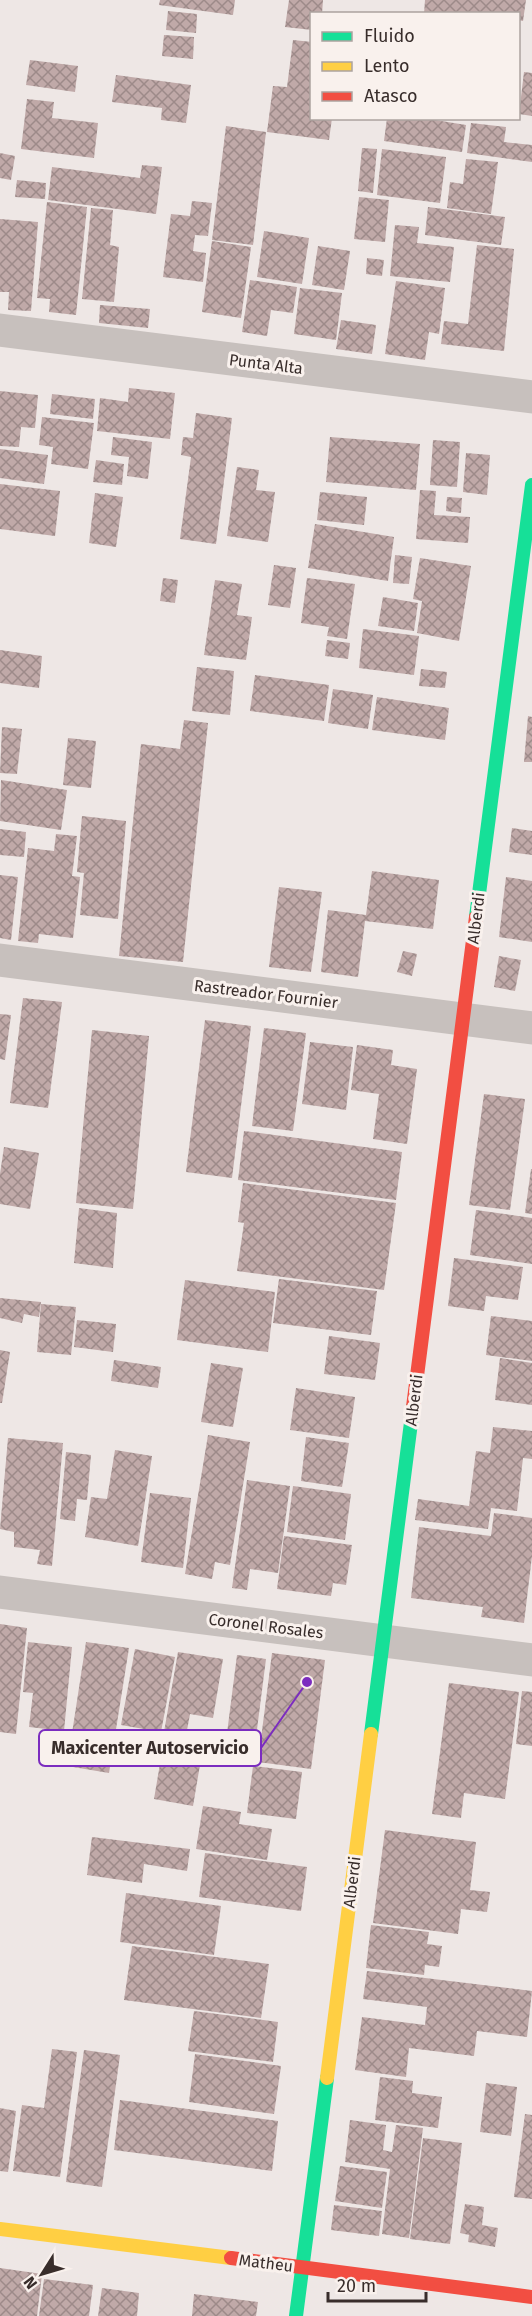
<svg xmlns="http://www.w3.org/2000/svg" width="532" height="2316" font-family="'Fira Sans',sans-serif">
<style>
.building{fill:url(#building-cross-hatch)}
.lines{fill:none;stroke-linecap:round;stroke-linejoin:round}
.street{stroke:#c7c0bd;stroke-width:33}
.fast{stroke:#16e098;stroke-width:14}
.slow{stroke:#ffcf43;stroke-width:14}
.jam{stroke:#f24e42;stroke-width:14}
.labels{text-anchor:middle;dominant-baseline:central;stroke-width:6;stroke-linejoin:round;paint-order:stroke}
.street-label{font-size:16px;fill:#382d2b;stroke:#f9f1ed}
.leader{fill:none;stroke:#7b2cbf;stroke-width:2}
.callout-dot{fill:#7b2cbf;stroke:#f9f1ed;stroke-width:2}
.callout{fill:#f9f1ed;stroke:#7b2cbf;stroke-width:2}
.callout-label{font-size:18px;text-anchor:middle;font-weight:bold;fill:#382d2b}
</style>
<defs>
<pattern id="building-cross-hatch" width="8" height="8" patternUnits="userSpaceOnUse" patternTransform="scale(1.5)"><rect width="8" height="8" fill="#c0a9a8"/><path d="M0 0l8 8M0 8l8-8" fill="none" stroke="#9d8a89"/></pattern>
</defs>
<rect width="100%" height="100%" fill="#eee7e5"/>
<g class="building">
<path d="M 160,0 L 235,0 L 233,15 L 159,5 Z"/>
<path d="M 289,0 L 323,0 L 322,14 L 312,14 L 312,30 L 285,27 Z"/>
<path d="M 425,0 L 526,0 L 523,21 L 518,20 L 518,14 L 424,14 Z"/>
<path d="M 168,11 L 197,14 L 196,33 L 166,30 Z"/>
<path d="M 164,35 L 194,37 L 193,59 L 162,56 Z"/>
<path d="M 293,40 L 312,42 L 312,118 L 332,118 L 329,140 L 267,132 L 273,86 L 287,87 Z"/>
<path d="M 30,60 L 78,66 L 75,92 L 26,85 Z"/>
<path d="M 524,72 L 532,73 L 532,116 L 519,114 Z"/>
<path d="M 116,75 L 191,85 L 186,123 L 161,120 L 162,108 L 112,102 Z"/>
<path d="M 27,99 L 54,102 L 52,118 L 98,123 L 94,158 L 21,149 Z"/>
<path d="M 387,118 L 423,118 L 466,125 L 462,152 L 384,141 Z"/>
<path d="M 471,123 L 506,127 L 504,142 L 532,145 L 532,162 L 467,153 Z"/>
<path d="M 226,126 L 266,132 L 253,245 L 212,240 Z"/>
<path d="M 362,148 L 377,149 L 373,193 L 358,191 Z"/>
<path d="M 382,149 L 446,157 L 440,203 L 377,195 Z"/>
<path d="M 0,153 L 15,156 L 11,180 L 0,178 Z"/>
<path d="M 466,159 L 498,162 L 491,214 L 447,208 L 450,182 L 463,184 Z"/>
<path d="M 142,165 L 162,167 L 156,214 L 48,200 L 52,167 L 140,178 Z"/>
<path d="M 17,180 L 46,183 L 45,199 L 15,197 Z"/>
<path d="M 359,197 L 389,200 L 385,242 L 354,239 Z"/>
<path d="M 192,201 L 212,203 L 208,236 L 195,235 L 193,251 L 206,253 L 203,282 L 163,277 L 171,214 L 190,216 Z"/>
<path d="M 47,202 L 87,207 L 76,315 L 49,312 L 50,299 L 37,298 Z"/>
<path d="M 428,207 L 505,217 L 501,245 L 425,235 Z"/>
<path d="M 91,208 L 113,210 L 110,245 L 119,247 L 114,302 L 82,299 Z"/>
<path d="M 0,219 L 38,222 L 31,311 L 8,310 L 9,292 L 0,292 Z"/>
<path d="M 395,225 L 419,227 L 417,243 L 454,247 L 450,282 L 390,276 Z"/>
<path d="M 264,231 L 309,238 L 302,284 L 257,277 Z"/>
<path d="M 212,241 L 251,247 L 241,318 L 202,312 Z"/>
<path d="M 477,245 L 514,249 L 504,351 L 441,344 L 444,321 L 468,324 Z"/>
<path d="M 318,246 L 350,251 L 344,290 L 312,285 Z"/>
<path d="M 367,258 L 384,260 L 382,276 L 366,274 Z"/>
<path d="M 250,280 L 297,287 L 293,313 L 271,310 L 267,336 L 242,332 Z"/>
<path d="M 396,281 L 445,288 L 439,334 L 429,332 L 425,360 L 385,354 Z"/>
<path d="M 300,288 L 342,293 L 336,340 L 294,334 Z"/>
<path d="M 100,305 L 150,309 L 148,328 L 99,323 Z"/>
<path d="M 341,320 L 376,325 L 372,354 L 336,349 Z"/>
<path d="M 129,388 L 175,393 L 170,439 L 97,431 L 100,398 L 128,402 Z"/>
<path d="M 0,391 L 38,395 L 35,428 L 21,427 L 19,447 L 0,446 Z"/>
<path d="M 52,394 L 95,399 L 93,419 L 50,414 Z"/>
<path d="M 196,413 L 232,418 L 216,544 L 180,539 L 191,457 L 181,455 L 183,437 L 193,438 Z"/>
<path d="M 42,417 L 94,423 L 88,469 L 51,464 L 53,447 L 39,445 Z"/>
<path d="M 113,437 L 152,442 L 148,479 L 127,476 L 129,457 L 111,455 Z"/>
<path d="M 330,437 L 420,444 L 416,490 L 326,482 Z"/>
<path d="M 433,440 L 460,442 L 457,487 L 430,485 Z"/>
<path d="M 0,449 L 48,455 L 44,484 L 0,478 Z"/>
<path d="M 466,453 L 490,455 L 487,495 L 463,492 Z"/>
<path d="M 96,460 L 124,464 L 122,485 L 93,482 Z"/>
<path d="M 237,467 L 259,470 L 256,490 L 275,492 L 268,542 L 227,536 Z"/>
<path d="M 0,484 L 60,491 L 55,536 L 0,529 Z"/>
<path d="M 420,490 L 436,491 L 434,515 L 470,517 L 468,543 L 416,539 Z"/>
<path d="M 320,492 L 367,497 L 364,525 L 317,520 Z"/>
<path d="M 95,493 L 123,497 L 116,547 L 89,543 Z"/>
<path d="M 447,497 L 462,498 L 461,513 L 446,511 Z"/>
<path d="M 315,524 L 394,537 L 388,581 L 308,568 Z"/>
<path d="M 395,555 L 412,557 L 409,584 L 393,583 Z"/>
<path d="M 420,558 L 471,566 L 459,641 L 417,633 L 422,601 L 413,599 Z"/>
<path d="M 274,565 L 296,568 L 290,608 L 268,605 Z"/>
<path d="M 163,578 L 178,580 L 175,603 L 160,601 Z"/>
<path d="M 307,578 L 355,584 L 347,639 L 327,636 L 329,627 L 301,623 Z"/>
<path d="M 215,580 L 242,584 L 237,615 L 252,617 L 246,660 L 204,655 Z"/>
<path d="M 383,597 L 418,603 L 414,631 L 378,626 Z"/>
<path d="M 363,629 L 419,636 L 414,675 L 359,668 Z"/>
<path d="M 327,640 L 350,643 L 348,659 L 325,656 Z"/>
<path d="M 0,650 L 42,656 L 39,688 L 0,683 Z"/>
<path d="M 197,667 L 234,671 L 230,715 L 192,711 Z"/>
<path d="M 421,669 L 447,672 L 445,688 L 419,686 Z"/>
<path d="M 255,675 L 329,685 L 324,721 L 250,711 Z"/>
<path d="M 333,689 L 373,695 L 368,729 L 328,723 Z"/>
<path d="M 377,697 L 449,708 L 445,740 L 372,730 Z"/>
<path d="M 528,716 L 532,717 L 532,762 L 524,762 Z"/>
<path d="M 184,720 L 208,723 L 183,962 L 119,956 L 141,744 L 180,749 Z"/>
<path d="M 2,727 L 22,729 L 17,774 L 0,773 Z"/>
<path d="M 68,738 L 96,741 L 91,788 L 63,785 Z"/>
<path d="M 1,780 L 67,790 L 61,830 L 0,821 Z"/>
<path d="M 82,816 L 126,821 L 118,919 L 80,915 L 84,873 L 77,872 Z"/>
<path d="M 512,828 L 532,831 L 532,855 L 509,852 Z"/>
<path d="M 0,829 L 26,832 L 24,857 L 0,855 Z"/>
<path d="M 56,834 L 77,836 L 72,876 L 80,877 L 73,938 L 39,934 L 38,943 L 18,941 L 28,848 L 54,851 Z"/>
<path d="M 372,871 L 439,880 L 433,929 L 365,921 L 358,977 L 321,972 L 328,910 L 366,915 Z"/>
<path d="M 0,875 L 18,877 L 11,940 L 0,938 Z"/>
<path d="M 506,877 L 532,881 L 532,942 L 499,937 Z"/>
<path d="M 279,887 L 322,892 L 311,972 L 269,967 Z"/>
<path d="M 403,951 L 417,954 L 412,976 L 397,972 Z"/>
<path d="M 499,956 L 521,960 L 515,991 L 494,987 Z"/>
<path d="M 23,998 L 62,1002 L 48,1108 L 10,1103 Z"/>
<path d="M 0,1014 L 11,1015 L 5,1060 L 0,1059 Z"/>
<path d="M 205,1020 L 251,1026 L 232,1178 L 186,1172 Z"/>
<path d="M 264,1028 L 306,1033 L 293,1131 L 252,1126 Z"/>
<path d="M 92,1030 L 149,1036 L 133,1209 L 76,1203 Z"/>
<path d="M 310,1042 L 353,1047 L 346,1110 L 302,1104 Z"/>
<path d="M 357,1045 L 393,1050 L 391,1065 L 417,1069 L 407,1144 L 373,1139 L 379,1094 L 351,1090 Z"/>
<path d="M 484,1094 L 525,1099 L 510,1210 L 469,1205 Z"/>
<path d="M 244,1131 L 402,1152 L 396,1200 L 238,1180 Z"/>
<path d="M 4,1147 L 39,1153 L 30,1209 L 0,1204 L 0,1174 Z"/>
<path d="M 531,1169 L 532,1169 L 532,1214 L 525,1213 Z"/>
<path d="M 243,1183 L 396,1203 L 384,1290 L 237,1271 L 244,1223 L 238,1222 Z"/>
<path d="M 79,1208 L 117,1213 L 113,1268 L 74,1263 Z"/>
<path d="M 476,1210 L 532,1218 L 532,1264 L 470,1255 Z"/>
<path d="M 454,1258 L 523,1267 L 518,1300 L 486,1296 L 484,1311 L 448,1306 Z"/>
<path d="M 279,1279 L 377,1291 L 371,1335 L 273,1323 Z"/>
<path d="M 185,1280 L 275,1292 L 268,1352 L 177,1340 Z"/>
<path d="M 0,1298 L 41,1302 L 39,1317 L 24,1314 L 22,1323 L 0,1318 Z"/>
<path d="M 41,1304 L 76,1307 L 71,1355 L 37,1352 Z"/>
<path d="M 491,1316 L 532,1321 L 532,1361 L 486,1355 Z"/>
<path d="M 77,1320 L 116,1324 L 113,1352 L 74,1347 Z"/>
<path d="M 329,1336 L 380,1343 L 375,1380 L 324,1374 Z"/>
<path d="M 0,1350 L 10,1352 L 2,1403 L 0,1403 Z"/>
<path d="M 500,1358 L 532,1363 L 532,1405 L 495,1400 Z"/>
<path d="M 114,1360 L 161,1367 L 158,1388 L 111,1381 Z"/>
<path d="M 211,1363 L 243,1368 L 233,1427 L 201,1422 Z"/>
<path d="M 296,1388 L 355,1397 L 349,1438 L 290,1430 Z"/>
<path d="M 493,1427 L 532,1431 L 532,1459 L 523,1458 L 517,1511 L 491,1508 L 488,1529 L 415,1520 L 418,1499 L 469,1506 L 476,1451 L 490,1453 Z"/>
<path d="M 208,1435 L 250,1442 L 230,1565 L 215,1562 L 212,1579 L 185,1574 Z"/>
<path d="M 306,1437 L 349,1443 L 342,1487 L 301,1481 Z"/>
<path d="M 8,1438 L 63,1443 L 52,1566 L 37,1564 L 40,1550 L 14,1547 L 14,1532 L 0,1529 Z"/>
<path d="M 115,1450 L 152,1456 L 138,1546 L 85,1537 L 91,1497 L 107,1499 Z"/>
<path d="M 66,1452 L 91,1455 L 87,1500 L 77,1499 L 75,1521 L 60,1519 Z"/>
<path d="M 247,1480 L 290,1486 L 278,1573 L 250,1569 L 247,1590 L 232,1588 Z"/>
<path d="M 293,1486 L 351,1494 L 345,1540 L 287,1532 Z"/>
<path d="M 150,1493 L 191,1498 L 183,1568 L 141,1562 Z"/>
<path d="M 494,1513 L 532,1518 L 532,1556 L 524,1623 L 481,1617 L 483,1607 L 411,1598 L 419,1527 L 491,1536 Z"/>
<path d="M 284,1536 L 352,1545 L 346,1585 L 333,1583 L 331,1596 L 277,1589 Z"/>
<path d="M 0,1624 L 27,1628 L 16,1734 L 0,1732 Z"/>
<path d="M 28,1642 L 72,1647 L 64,1731 L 29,1727 L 33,1693 L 23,1692 Z"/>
<path d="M 86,1642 L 129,1648 L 109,1773 L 67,1766 Z"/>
<path d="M 135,1649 L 175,1657 L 161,1732 L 121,1725 Z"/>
<path d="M 178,1652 L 223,1659 L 213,1718 L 190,1714 L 183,1752 L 161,1749 Z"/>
<path d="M 272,1653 L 325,1660 L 311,1769 L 258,1762 Z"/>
<path d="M 237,1655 L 266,1659 L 255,1745 L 226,1741 Z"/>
<path d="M 449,1683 L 519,1692 L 505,1799 L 464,1793 L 461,1818 L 432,1814 Z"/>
<path d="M 522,1691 L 532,1692 L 532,1746 L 516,1744 Z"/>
<path d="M 162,1752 L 201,1759 L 193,1806 L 154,1799 Z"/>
<path d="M 253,1766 L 302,1772 L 296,1819 L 247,1813 Z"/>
<path d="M 203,1806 L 241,1812 L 239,1824 L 272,1829 L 267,1860 L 196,1849 Z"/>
<path d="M 385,1830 L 476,1842 L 470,1890 L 490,1892 L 487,1912 L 461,1909 L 458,1934 L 373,1923 Z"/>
<path d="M 92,1837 L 190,1849 L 187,1871 L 144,1864 L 142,1883 L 87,1875 Z"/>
<path d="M 205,1853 L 307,1867 L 301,1911 L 199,1897 Z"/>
<path d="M 126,1893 L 221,1906 L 214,1955 L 120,1942 Z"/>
<path d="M 371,1925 L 429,1932 L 427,1944 L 442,1946 L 439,1967 L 425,1965 L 424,1975 L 366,1968 Z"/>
<path d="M 132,1946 L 269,1964 L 261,2018 L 124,2000 Z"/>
<path d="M 367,1971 L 532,1991 L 527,2037 L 477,2031 L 474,2056 L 409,2048 L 406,2077 L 355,2070 L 362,2017 L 425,2025 L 427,2007 L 363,1999 Z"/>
<path d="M 194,2011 L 278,2022 L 273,2062 L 188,2051 Z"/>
<path d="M 52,2049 L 77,2052 L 60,2177 L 13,2171 L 22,2105 L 44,2108 Z"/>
<path d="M 84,2050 L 120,2055 L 102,2187 L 66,2182 Z"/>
<path d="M 195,2054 L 281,2066 L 274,2114 L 189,2102 Z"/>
<path d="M 380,2077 L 413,2081 L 412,2093 L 442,2097 L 438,2128 L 375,2120 Z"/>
<path d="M 486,2083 L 517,2087 L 511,2136 L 480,2132 Z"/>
<path d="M 120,2100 L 278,2121 L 272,2171 L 114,2150 Z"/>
<path d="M 0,2108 L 16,2111 L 8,2172 L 0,2171 Z"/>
<path d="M 525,2114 L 532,2115 L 532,2199 L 514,2197 Z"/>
<path d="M 350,2120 L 386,2125 L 383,2150 L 392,2152 L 396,2125 L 423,2128 L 409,2238 L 382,2234 L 390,2169 L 345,2162 Z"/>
<path d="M 423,2138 L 462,2143 L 450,2244 L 410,2239 Z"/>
<path d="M 340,2166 L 387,2172 L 382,2208 L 335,2201 Z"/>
<path d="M 465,2204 L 484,2207 L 482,2225 L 498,2228 L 495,2247 L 468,2242 L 469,2235 L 460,2233 Z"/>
<path d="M 334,2205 L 382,2211 L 379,2236 L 331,2230 Z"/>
<path d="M 0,2268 L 42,2274 L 37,2316 L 0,2316 Z"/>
<path d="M 44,2279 L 93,2285 L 89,2316 L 39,2316 Z"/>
<path d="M 102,2288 L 139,2293 L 137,2316 L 98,2316 Z"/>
<path d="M 194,2294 L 258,2302 L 256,2316 L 192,2316 Z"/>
</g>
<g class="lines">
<g class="street">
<path d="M 0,330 L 532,397"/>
<path d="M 0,960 L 532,1028"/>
<path d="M 0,1592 L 532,1660"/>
</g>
<g class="fast">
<path d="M 476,917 L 532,485"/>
<path d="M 371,1734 L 413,1407"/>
<path d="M 296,2316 L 327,2078"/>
</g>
<g class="slow">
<path d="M 327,2078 L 371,1734"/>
<path d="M 0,2229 L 231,2258"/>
</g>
<g class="jam">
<path d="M 413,1407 L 476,917"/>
<path d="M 231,2258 L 532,2297"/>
</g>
</g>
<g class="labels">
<g class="street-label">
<text transform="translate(266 364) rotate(7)">Punta Alta</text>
<text transform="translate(476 918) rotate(-83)">Alberdi</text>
<text transform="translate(266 994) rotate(7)">Rastreador Fournier</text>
<text transform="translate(414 1400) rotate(-83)">Alberdi</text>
<text transform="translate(266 1626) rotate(7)">Coronel Rosales</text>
<text transform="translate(352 1882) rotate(-83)">Alberdi</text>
<text transform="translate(266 2263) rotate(7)">Matheu</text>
</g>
</g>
<path class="leader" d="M307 1682L261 1748"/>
<circle class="callout-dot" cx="307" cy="1682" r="6"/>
<rect class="callout" x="39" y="1730" width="222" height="36" rx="6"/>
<g class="callout-label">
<text x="150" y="1754">Maxicenter Autoservicio</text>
</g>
<rect x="310" y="12" width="210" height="108" fill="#f9f1ed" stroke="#aca39f" stroke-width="1.5"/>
<rect x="322" y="32" width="30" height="9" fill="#16e098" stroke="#aca39f" stroke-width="1.5"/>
<text x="364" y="42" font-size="18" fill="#382d2b">Fluido</text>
<rect x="322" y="62" width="30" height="9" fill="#ffcf43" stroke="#aca39f" stroke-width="1.5"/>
<text x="364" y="72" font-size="18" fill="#382d2b">Lento</text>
<rect x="322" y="92" width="30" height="9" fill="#f24e42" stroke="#aca39f" stroke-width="1.5"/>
<text x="364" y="102" font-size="18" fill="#382d2b">Atasco</text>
<g transform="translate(42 2274) rotate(233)" stroke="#f9f1ed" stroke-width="4.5" paint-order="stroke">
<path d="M0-4.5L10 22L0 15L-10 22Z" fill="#382d2b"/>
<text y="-9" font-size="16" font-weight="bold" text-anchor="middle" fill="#382d2b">N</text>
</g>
<path d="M328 2292v9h98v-9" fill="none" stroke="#382d2b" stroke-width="3"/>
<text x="337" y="2292" font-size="18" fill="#382d2b" stroke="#f9f1ed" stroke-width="4.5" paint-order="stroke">20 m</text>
</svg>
